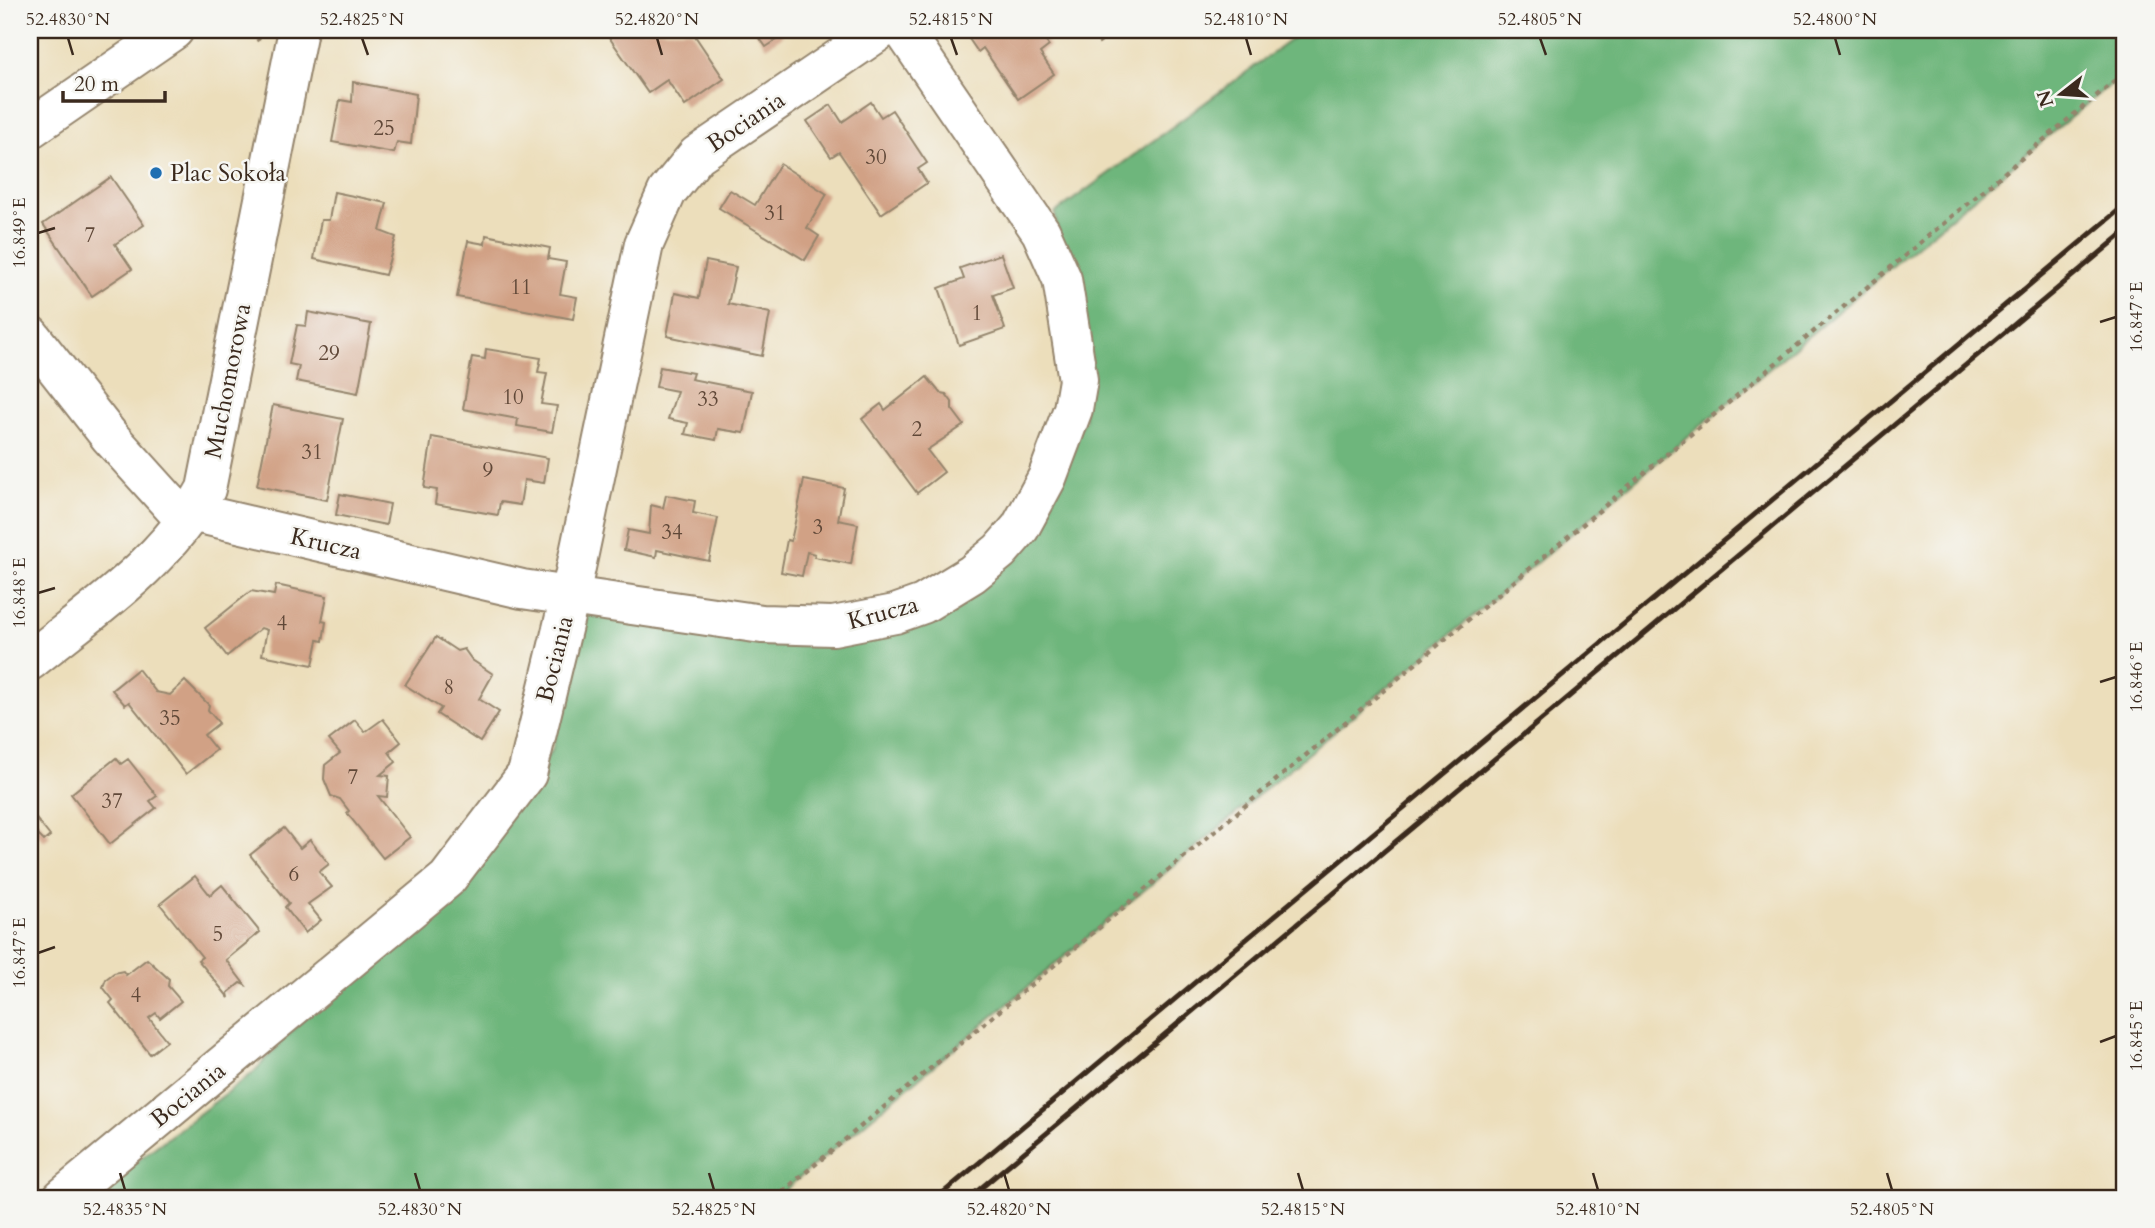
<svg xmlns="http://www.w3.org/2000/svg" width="2155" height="1228" font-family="Cardo,serif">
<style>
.forest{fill:#6eb67c;stroke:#54704d;stroke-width:2}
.building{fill:#d1a185}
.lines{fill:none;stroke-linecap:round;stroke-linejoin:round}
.minor-casing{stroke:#94846c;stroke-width:42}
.path{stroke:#94846c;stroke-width:4.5;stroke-dasharray:5 5;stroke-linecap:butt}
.minor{stroke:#fff;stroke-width:38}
.rail{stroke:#3b2a1e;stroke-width:5}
.ticks{fill:none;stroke:#3b2a1e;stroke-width:2.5}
.poi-dot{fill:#1f6fb2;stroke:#f6f6f2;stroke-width:2.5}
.labels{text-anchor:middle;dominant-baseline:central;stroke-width:5;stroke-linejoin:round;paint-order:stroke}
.number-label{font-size:21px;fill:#604838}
.street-label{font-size:24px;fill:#3b2a1e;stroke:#f6f6f2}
.poi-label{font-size:24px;fill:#3b2a1e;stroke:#f6f6f2;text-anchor:start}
.neatline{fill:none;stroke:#3b2a1e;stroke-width:2.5}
.ticks-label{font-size:18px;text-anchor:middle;fill:#3b2a1e}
</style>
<rect width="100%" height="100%" fill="#f6f6f2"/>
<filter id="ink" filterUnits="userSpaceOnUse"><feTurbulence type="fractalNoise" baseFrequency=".0143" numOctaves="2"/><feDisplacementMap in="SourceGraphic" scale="14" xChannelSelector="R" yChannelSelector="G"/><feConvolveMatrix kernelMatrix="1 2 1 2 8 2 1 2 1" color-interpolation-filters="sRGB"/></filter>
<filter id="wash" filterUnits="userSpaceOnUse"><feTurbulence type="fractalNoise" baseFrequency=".00686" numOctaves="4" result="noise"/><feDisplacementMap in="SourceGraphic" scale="28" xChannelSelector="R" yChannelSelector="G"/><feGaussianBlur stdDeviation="1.57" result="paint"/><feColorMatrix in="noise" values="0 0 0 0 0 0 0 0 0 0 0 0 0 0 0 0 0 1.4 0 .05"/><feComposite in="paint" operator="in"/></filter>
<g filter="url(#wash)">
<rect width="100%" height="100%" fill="#ecdebb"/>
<path class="forest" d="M 1304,30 L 2125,30 L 2125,72 L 775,1198 L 88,1198 L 253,1073 L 552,751 L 580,614 L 793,646 L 929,617 L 1085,420 L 1055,213 Z"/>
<g id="blocks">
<g class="building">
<path d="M 604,30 L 691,30 L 724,79 L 685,106 L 667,80 L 648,93 Z"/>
<path d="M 754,30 L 779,30 L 783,36 L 766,47 Z"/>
<path d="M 963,30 L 1038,30 L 1049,46 L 1040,53 L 1054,74 L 1018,99 L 983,48 L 978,52 Z"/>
<path d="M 1090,30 L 1118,30 L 1099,43 Z"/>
<path d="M 353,82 L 416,94 L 411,144 L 397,142 L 394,153 L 332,142 L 340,100 L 352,102 Z"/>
<path d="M 871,102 L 881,117 L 892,110 L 927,163 L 918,169 L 927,183 L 881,214 L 839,152 L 831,157 L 807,121 L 831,105 L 842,122 Z"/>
<path d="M 780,164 L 827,194 L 807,228 L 819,236 L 805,260 L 719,208 L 730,190 L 755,205 Z"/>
<path d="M 111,177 L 144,225 L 115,244 L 132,269 L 92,296 L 43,224 Z"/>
<path d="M 334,192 L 387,203 L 380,231 L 396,237 L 385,275 L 314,259 L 321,220 L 329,220 Z"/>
<path d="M 486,235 L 550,248 L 548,259 L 566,262 L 560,294 L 577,297 L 573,319 L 457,297 L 468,241 L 485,244 Z"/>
<path d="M 1001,254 L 1013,288 L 993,295 L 1005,329 L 959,345 L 939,288 L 964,279 L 960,268 Z"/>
<path d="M 706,261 L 736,267 L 728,304 L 770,313 L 762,356 L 667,336 L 675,293 L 699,298 Z"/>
<path d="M 308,312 L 371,324 L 358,393 L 296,381 L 299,366 L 289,364 L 297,325 L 306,326 Z"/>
<path d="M 486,349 L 541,358 L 538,372 L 547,373 L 541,404 L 557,406 L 552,432 L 517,426 L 518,419 L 463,409 L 472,357 L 485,359 Z"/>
<path d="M 660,367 L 693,373 L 691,379 L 752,391 L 744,433 L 718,429 L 716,440 L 685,434 L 688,423 L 668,419 L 677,391 L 656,387 Z"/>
<path d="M 927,377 L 940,393 L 946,394 L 952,402 L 952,409 L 964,425 L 927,450 L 944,472 L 917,493 L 862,419 L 881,404 L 885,410 Z"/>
<path d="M 273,405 L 343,419 L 327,500 L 257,486 Z"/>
<path d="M 432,437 L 548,458 L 544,483 L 524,480 L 520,505 L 500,502 L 498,515 L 435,504 L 437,490 L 424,488 Z"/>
<path d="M 804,480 L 844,488 L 838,520 L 858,524 L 851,564 L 814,557 L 815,554 L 807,552 L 802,576 L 781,572 L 787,540 L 791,541 Z"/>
<path d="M 340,494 L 390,504 L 386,525 L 336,515 Z"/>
<path d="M 666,495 L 695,501 L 693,513 L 718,518 L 709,561 L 657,550 L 656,557 L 624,550 L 628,530 L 649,534 L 651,505 L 663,508 Z"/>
<path d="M 276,585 L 327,596 L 322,621 L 326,622 L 323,641 L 318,640 L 313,665 L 262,655 L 267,630 L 261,628 L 227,656 L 205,628 L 251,591 L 274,595 Z"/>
<path d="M 436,637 L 457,651 L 464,649 L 472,660 L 493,674 L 479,699 L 499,712 L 480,742 L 437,714 L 441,708 L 405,685 Z"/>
<path d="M 138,669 L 156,692 L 170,695 L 185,681 L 209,705 L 208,710 L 219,723 L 204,735 L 216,750 L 186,774 L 129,702 L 125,705 L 112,690 Z"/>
<path d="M 383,719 L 401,742 L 389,752 L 396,762 L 380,775 L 389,776 L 387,797 L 378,796 L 410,837 L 383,858 L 347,813 L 349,811 L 340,799 L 331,796 L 324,779 L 325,765 L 340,753 L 329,740 L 355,720 L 365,732 Z"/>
<path d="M 116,758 L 121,764 L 128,759 L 157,796 L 150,801 L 156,808 L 110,844 L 71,794 Z"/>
<path d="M 30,811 L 50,836 L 44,841 L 30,827 Z"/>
<path d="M 284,828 L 300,848 L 310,840 L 329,864 L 319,872 L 332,887 L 308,904 L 321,920 L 305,933 L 285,907 L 289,903 L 250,855 Z"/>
<path d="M 195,876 L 210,895 L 222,885 L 260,932 L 226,960 L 245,985 L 240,983 L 228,993 L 229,998 L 198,960 L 202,957 L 160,904 Z"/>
<path d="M 147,959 L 169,979 L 168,986 L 181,1001 L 160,1018 L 156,1013 L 149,1018 L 167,1041 L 150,1054 L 110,1003 L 113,1000 L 103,987 L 106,979 L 114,973 L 123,971 L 126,975 Z"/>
</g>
</g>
</g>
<g filter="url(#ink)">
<use href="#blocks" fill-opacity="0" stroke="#94846c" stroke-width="2"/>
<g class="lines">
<g class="minor-casing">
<g id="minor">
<path d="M 30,129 L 174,30"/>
<path d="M 30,335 L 110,437 L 174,508 L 522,589 L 762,624 L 833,626 L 895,614 L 923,604 L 972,574 L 1000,551 L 1020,528 L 1047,478 L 1073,409 L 1078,380 L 1062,279 L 1041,232 L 903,30"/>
<path d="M 30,661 C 93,610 166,562 206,489 L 298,30"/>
<path d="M 62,1198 L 447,879 L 527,774 L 570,596 L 644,244 L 667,192 L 697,155 L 881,30"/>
</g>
</g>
<g class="path">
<path d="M 252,30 L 259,41"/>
<path d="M 775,1198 L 2125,72"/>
</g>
<use href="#minor" class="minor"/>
<g class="rail">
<path d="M 937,1198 L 2125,205"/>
<path d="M 969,1198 L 2125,232"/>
</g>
</g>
</g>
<path class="ticks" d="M 68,38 L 73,55M 362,38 L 368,55M 657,38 L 662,55M 951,38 L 957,55M 1246,38 L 1251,55M 1540,38 L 1546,55M 1835,38 L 1840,55M 38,233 L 55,228M 2100,322 L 2116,317M 38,593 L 55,588M 2100,682 L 2116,677M 38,953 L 55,947M 2100,1042 L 2116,1036M 120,1173 L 125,1190M 415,1173 L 420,1190M 709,1173 L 714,1190M 1004,1173 L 1009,1190M 1298,1173 L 1303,1190M 1593,1173 L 1598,1190M 1887,1173 L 1892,1190"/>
<circle class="poi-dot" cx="156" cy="173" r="7"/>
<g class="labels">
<g class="number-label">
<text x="384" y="128">25</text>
<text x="876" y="157">30</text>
<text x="775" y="213">31</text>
<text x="90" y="235">7</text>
<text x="521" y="287">11</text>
<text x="977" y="313">1</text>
<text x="329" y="353">29</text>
<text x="513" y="397">10</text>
<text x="708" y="399">33</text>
<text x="917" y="429">2</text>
<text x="312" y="452">31</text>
<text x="488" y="470">9</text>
<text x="818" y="527">3</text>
<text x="672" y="532">34</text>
<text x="282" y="623">4</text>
<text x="449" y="687">8</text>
<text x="170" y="718">35</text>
<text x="353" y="777">7</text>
<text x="112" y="801">37</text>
<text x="294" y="874">6</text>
<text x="218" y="934">5</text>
<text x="136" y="995">4</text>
</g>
<g class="street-label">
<text transform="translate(746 122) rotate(-34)">Bociania</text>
<text transform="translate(228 381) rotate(-79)">Muchomorowa</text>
<text transform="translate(326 544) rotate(13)">Krucza</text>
<text transform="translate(883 613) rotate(-15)">Krucza</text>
<text transform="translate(555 659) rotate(-76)">Bociania</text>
<text transform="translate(188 1095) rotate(-39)">Bociania</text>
</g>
<g class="poi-label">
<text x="170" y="173">Plac Sokoła</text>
</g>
</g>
<rect width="2155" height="1228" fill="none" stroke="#f6f6f2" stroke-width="77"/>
<g transform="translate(2061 94) rotate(253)" stroke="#f6f6f2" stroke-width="5" paint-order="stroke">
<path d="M0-5L12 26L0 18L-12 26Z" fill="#3b2a1e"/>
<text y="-10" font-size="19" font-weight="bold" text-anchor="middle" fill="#3b2a1e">N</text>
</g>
<path d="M63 91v10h102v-10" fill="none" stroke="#3b2a1e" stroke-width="3.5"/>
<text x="74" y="91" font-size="21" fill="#3b2a1e" stroke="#f6f6f2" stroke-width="5" paint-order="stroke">20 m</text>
<rect x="38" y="38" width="2078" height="1152" class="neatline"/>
<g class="ticks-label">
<text x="68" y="25">52.4830°N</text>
<text x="362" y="25">52.4825°N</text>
<text x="657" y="25">52.4820°N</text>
<text x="951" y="25">52.4815°N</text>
<text x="1246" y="25">52.4810°N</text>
<text x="1540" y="25">52.4805°N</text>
<text x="1835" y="25">52.4800°N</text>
<text transform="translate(19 233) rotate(-90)" y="6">16.849°E</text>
<text transform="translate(2136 317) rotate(-90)" y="6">16.847°E</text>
<text transform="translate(19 593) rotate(-90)" y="6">16.848°E</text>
<text transform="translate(2136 677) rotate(-90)" y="6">16.846°E</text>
<text transform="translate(19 953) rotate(-90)" y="6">16.847°E</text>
<text transform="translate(2136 1036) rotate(-90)" y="6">16.845°E</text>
<text x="125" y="1215">52.4835°N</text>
<text x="420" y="1215">52.4830°N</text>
<text x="714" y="1215">52.4825°N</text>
<text x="1009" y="1215">52.4820°N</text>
<text x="1303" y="1215">52.4815°N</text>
<text x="1598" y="1215">52.4810°N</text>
<text x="1892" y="1215">52.4805°N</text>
</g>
</svg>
